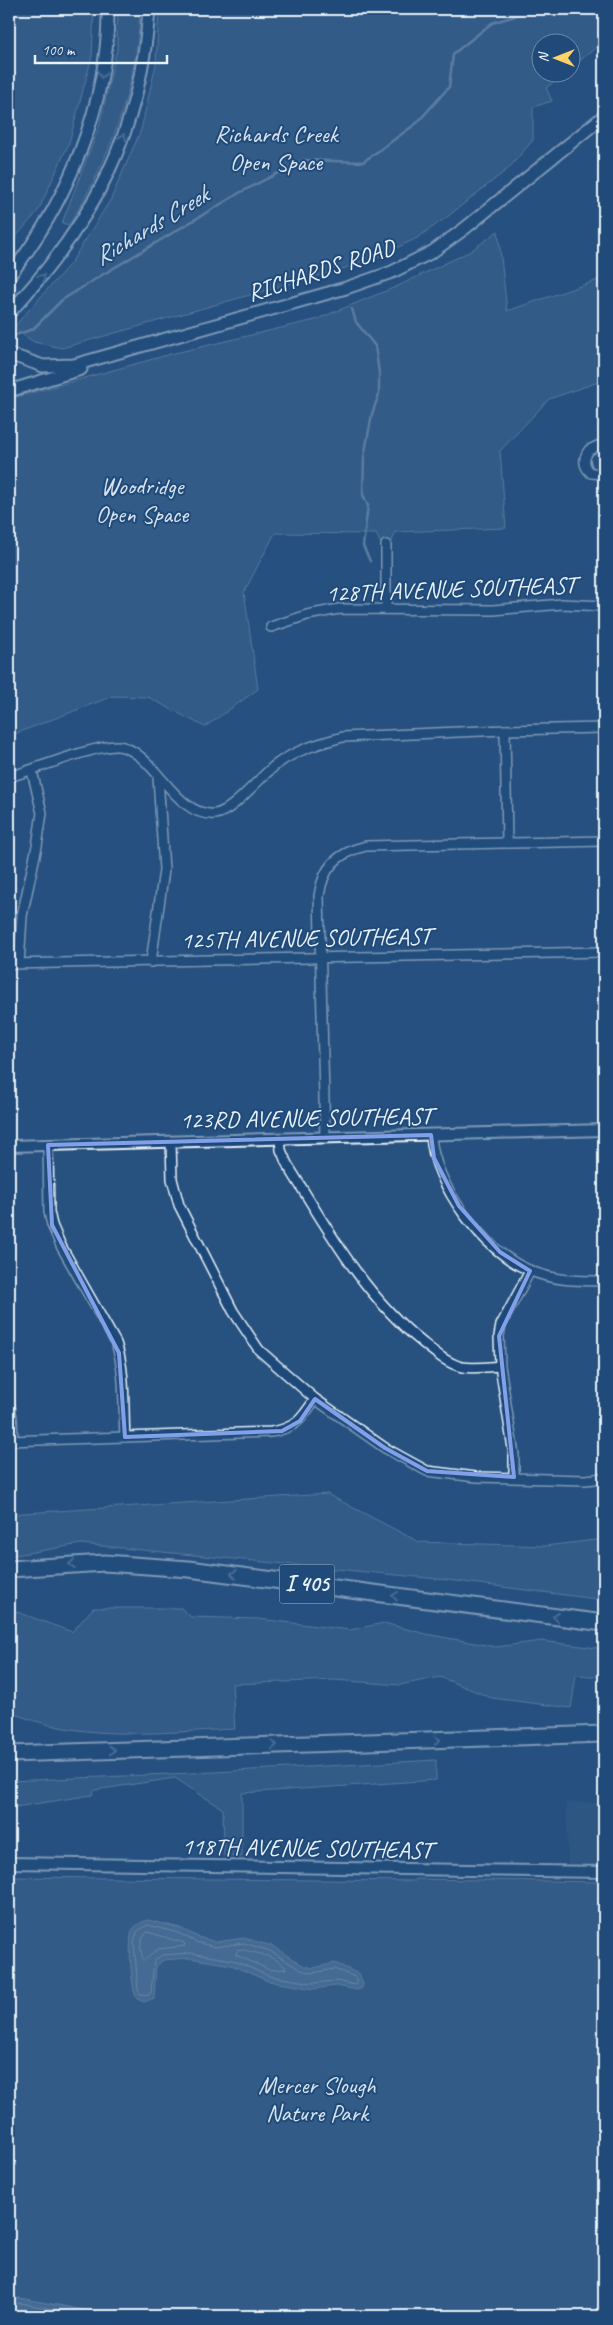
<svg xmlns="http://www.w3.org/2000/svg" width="613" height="2325" font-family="Caveat,sans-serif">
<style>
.built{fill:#355d88}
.green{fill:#436891;stroke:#96acc4}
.water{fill:#6b8aaa;stroke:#9db3c9}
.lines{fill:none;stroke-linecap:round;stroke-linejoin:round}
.shore{stroke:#b6c8d9;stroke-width:1}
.stream{stroke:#9db3c9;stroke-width:2.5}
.minor-casing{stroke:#e8f1f8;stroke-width:12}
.tertiary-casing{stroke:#e8f1f8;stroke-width:14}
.secondary-casing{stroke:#e8f1f8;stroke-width:15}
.motorway-casing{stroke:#e8f1f8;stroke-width:19}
.minor{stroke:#1f4a7a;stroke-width:9}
.tertiary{stroke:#1f4a7a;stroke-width:10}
.secondary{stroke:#1f4a7a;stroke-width:11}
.motorway{stroke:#1f4a7a;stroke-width:15}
.oneway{stroke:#6f8dac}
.marked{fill:none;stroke:#82a0e8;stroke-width:4;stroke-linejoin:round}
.labels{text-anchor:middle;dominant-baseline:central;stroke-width:4;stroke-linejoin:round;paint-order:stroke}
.shield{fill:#1f4a7a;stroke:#acbfd2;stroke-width:1}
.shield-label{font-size:22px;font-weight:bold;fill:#e8f1f8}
.park-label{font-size:24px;fill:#d8e3ee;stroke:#1f4a7a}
.street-label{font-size:24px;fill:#e8f1f8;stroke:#1f4a7a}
.water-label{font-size:25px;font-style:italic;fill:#d5e2ec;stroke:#1f4a7a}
</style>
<rect width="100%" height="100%" fill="#27517f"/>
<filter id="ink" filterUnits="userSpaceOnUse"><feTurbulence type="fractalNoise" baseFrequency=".02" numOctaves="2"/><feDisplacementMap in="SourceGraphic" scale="10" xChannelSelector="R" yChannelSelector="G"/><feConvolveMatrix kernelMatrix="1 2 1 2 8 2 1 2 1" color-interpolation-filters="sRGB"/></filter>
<g filter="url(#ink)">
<path class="built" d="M 566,1802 L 604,1803 L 604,1865 L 568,1865 Z"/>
<g class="green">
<path d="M 9,9 L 94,9 L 92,56 L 69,143 L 38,211 L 9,245 Z"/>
<path d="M 118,9 L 140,9 C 138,85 109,161 69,225 L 62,223 L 99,127 L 117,49 Z"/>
<path d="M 159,9 L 604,9 L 604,41 L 571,68 L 570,42 L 540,42 L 540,72 L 565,73 L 546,88 L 552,101 L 533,107 L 533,140 L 509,168 L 447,217 L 417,238 L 384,254 L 356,265 L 62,348 L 34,342 L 13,328 L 71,263 L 111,199 L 141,130 L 156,64 Z"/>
<path d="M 498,231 L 507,311 L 604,278 L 604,380 L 549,399 L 500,451 L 506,528 L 395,532 L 391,545 L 381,544 L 376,534 L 275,533 L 244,592 L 258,689 L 205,727 L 148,697 L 113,696 L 9,736 L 9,399 L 171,354 L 315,320 L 398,286 L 471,251 Z"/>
<path d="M 327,1494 L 419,1542 L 545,1546 L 604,1539 L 604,1600 L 448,1580 L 81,1544 L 9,1556 L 9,1514 Z"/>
<path d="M 93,1608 L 181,1608 L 191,1617 L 259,1619 L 350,1630 L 384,1623 L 426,1634 L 496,1647 L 542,1641 L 604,1649 L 604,1677 L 576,1675 L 571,1708 L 492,1698 L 440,1677 L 400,1685 L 335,1680 L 232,1684 L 235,1729 C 160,1732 79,1743 9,1711 L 9,1609 L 72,1632 Z"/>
<path d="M 436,1760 L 436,1780 L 242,1793 L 242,1857 L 224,1856 L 223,1809 L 175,1778 L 95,1790 L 92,1795 L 9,1808 L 9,1781 L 215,1772 Z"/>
<path d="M 9,1877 L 415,1881 L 416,1879 L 604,1882 L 604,2316 L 133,2316 L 100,2313 L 19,2298 L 9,2301 Z"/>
</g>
<g class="water">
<path d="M 148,1920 L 180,1928 L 198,1937 L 216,1942 L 244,1938 L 272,1946 L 304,1966 L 313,1968 L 335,1963 L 359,1974 L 363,1983 L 362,1988 L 358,1990 L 336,1986 L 313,1989 L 268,1981 L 231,1965 L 189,1958 L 163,1960 L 156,1967 L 154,1998 L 144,2002 L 137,1999 C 131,1991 128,1940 132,1931 C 135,1925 141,1922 148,1920 Z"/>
<path d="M 19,2298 L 100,2313 L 143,2316 L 9,2316 L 9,2301 Z"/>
</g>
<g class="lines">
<g class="shore">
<path d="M 148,1925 L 178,1933 L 196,1942 L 215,1947 L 244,1943 L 270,1951 L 301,1970 L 312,1973 L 334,1969 L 355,1977 L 358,1983 L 355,1985 L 336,1981 L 313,1983 L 269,1976 L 232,1960 L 190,1953 L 162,1955 L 154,1961 L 151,1992 L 149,1995 L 140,1994 L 138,1990 L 134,1942 L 137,1932 Z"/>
<path d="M 148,1932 L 184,1943 L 185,1946 L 158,1949 L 144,1961 C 140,1952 138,1938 148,1932 Z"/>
<path d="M 244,1950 C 256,1953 280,1957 286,1969 L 270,1970 L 236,1955 L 237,1951 Z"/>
<path d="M 9,2305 L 20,2303 L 90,2316"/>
</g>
<g class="stream">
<path d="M 535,9 L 537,9"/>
<path d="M 352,309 L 356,322 L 375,346 L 379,373 L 379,394 L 372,414 L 364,457 L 363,495 L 368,505 L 363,546 L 370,561"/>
<path d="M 13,336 L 33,329 L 62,300 L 97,278 L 241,192 L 304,160 L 363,162 L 417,123 L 449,87 L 453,54 L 492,23 L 515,16"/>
</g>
<g class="minor-casing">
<g id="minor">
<path d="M 604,443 L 589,450 C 583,458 583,466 591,473 L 604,474"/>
<path d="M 386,545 L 386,609"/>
<path d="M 271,627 L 307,615 L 339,609 L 493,610 L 562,604 L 604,606"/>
<path d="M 505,730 L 507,843"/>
<path d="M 9,777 C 33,770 98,744 118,746 C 154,750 175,818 215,814 C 233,812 260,776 277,764 C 296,750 320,743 343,737 L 505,730 L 604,728"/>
<path d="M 151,962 L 164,870 L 158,777"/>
<path d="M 9,964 L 604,952"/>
<path d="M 19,964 L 22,916 L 37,846 L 42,813 L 32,771"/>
<path d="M 431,1135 C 433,1184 484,1252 529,1270 C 553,1281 578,1281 604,1281"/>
<path d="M 325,1138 L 319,896 C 323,867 337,853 366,846 L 604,841"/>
<path d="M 280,1139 L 281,1150 L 287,1164 C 327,1228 363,1295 423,1343 C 434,1352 447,1363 462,1367 C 475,1369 488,1367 500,1366"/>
<path d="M 171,1142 L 172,1179 L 179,1205 L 233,1311 L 259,1350 L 315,1399"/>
<path d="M 48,1145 L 49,1212 L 52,1225 L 61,1246 L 116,1343 C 126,1373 123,1406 125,1437"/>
<path d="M 9,1399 L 12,1418 L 13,1441"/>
<path d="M 9,1441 L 271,1432 C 296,1428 302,1419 315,1399 L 385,1448 L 427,1471 L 476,1477 L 585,1480 L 604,1478"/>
<path d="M 514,1477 L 514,1455 L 500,1366 L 499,1336 L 501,1325 L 530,1271"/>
</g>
</g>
<g class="tertiary-casing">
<g id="tertiary">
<path d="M 9,1146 L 604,1130"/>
<path d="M 9,1863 L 604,1872"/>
</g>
</g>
<g class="secondary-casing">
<g id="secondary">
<path d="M 9,276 C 67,203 109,103 108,9"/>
<path d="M 9,313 C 93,223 141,133 149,9"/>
<path d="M 9,354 L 43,366 L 74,365 L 346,288 L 392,272 L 432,252 L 464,229 L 604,116"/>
<path d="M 9,391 L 81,369"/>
</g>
</g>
<g class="motorway-casing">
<g id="motorway">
<path d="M 9,1569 L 105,1563 L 189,1569 L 604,1623"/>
<path d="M 9,1754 L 604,1734"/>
</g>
</g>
<use href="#minor" class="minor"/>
<use href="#tertiary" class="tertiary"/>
<use href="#secondary" class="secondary"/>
<use href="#motorway" class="motorway"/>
</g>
<defs><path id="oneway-chevron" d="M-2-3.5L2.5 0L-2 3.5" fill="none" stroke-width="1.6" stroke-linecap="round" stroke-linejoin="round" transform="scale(1.25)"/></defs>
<g class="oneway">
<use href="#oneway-chevron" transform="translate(102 75) rotate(100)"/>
<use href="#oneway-chevron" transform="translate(123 137) rotate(-70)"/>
<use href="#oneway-chevron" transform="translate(42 277) rotate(-50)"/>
<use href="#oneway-chevron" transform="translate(72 1564) rotate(176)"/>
<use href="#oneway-chevron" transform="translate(234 1574) rotate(-173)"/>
<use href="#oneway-chevron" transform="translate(395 1596) rotate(-173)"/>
<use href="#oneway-chevron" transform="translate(556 1617) rotate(-173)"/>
<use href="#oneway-chevron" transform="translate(437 1740) rotate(-2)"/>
<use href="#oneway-chevron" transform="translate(274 1745) rotate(-2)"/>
<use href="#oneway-chevron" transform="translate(112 1750) rotate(-2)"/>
</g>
</g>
<path d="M0 0H613V2325H0ZM 431,1135 L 434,1158 L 459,1206 L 500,1252 L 530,1271 L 499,1336 L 514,1477 L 427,1471 L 385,1448 L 315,1399 L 300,1421 L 282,1431 L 125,1437 L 119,1353 L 52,1225 L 48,1145 Z" fill="#27517f" fill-opacity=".55" fill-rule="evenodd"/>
<path class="marked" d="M 431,1135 L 434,1158 L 459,1206 L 500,1252 L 530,1271 L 499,1336 L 514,1477 L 427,1471 L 385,1448 L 315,1399 L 300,1421 L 282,1431 L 125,1437 L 119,1353 L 52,1225 L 48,1145 Z"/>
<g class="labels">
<rect class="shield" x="279.5" y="1564.5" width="55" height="39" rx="4"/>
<g class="shield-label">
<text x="307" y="1584">I 405</text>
</g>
<g class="park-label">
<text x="276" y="134">Richards Creek<tspan x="276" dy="28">Open Space</tspan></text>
<text x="142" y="486">Woodridge<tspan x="142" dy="28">Open Space</tspan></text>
<text x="317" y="2085">Mercer Slough<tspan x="317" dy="28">Nature Park</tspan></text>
</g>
<g class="street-label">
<text transform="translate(321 270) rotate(-18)">RICHARDS ROAD</text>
<text transform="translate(451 589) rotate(-2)">128TH AVENUE SOUTHEAST</text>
<text transform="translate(306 938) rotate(-1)">125TH AVENUE SOUTHEAST</text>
<text transform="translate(306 1118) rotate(-1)">123RD AVENUE SOUTHEAST</text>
<text transform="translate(307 1848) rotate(1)">118TH AVENUE SOUTHEAST</text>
</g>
<g class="water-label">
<text transform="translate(151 226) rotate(-31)">Richards Creek</text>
</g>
</g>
<rect width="613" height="2325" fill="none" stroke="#1f4a7a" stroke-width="30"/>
<rect x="15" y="15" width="583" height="2295" fill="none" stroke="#e8f1f8" stroke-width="2" filter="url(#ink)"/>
<g transform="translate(556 58) rotate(270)"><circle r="24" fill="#1f4a7a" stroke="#6f8dac"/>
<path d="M0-4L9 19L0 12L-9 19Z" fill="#ffd166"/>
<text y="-8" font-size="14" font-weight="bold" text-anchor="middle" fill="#e8f1f8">N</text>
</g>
<path d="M35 55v8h132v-8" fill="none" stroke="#e8f1f8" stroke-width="2.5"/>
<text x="42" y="55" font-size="15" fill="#e8f1f8" stroke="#1f4a7a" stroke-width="4" paint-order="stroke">100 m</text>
</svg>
